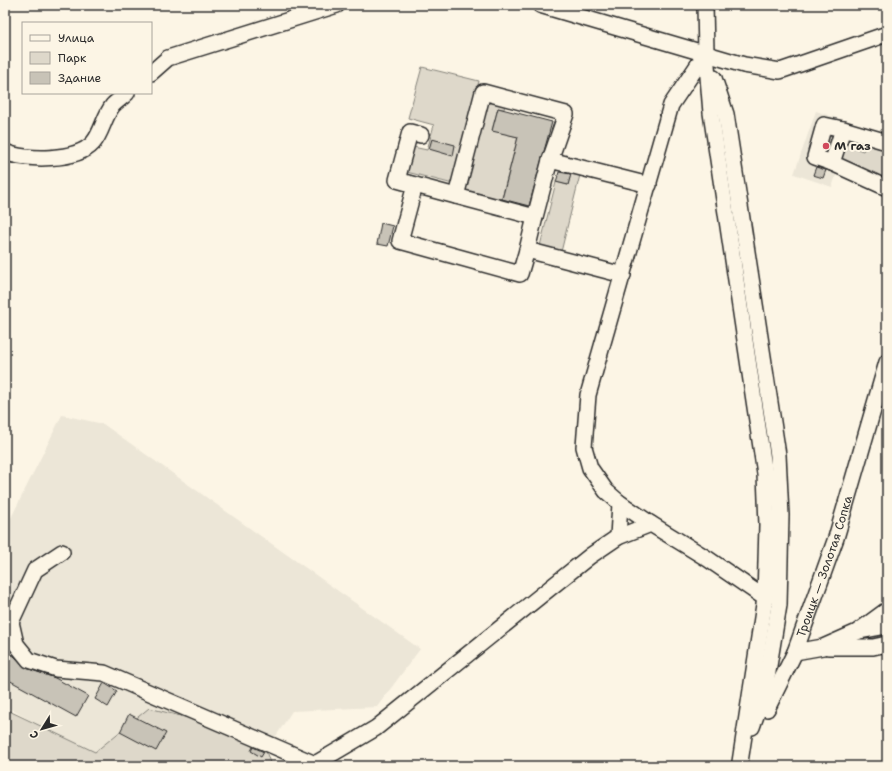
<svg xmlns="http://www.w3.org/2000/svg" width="892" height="771" font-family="'Shantell Sans',sans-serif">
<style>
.built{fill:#ece6d7}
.green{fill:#ded8ca;stroke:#84827a}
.building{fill:#c8c3b7;stroke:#2b2b2b}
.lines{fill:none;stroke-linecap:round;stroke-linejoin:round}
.minor-casing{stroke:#2b2b2b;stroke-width:18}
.minor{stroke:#fcf5e5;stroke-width:15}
.poi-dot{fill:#d1495b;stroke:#fcf5e5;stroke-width:1.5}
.labels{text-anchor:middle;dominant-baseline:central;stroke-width:4;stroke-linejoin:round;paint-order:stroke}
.poi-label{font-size:12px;font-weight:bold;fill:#2b2b2b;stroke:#fcf5e5;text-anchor:start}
.street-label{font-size:12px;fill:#2b2b2b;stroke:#fcf5e5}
</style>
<rect width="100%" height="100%" fill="#fcf5e5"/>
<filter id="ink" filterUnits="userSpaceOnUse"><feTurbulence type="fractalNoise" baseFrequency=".025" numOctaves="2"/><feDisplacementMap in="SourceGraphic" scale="8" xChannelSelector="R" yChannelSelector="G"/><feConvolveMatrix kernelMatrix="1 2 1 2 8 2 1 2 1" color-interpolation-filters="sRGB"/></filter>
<g filter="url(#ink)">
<g class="built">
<path d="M 816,111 L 854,124 L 832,187 L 794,174 Z"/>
<path d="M 62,415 L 103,424 L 420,649 L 377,707 L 292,711 L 257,766 L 111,766 L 5,706 L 5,530 Z"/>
</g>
<g class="green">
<path d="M 422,67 L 479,81 L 453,184 L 407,172 L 413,147 L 427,150 L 434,125 L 408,118 Z"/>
<path d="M 489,97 L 506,101 L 504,109 L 498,108 L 492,130 L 518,137 L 501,201 L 464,191 Z"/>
<path d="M 849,136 L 856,138 L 855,148 L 863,151 L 870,142 L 887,148 L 887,181 L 841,160 Z"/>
<path d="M 571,173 L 580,175 L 561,252 L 540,246 L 556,182 L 568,185 Z"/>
<path d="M 149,708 L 208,723 L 266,751 L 271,766 L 5,766 L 5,709 L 95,752 Z"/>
</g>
<g class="building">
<path d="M 498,108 L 552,122 L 529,206 L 502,199 L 518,137 L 492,131 Z"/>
<path d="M 432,139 L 455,145 L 453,156 L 429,149 Z"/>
<path d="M 816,167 L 826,170 L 823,178 L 813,175 Z"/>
<path d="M 559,172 L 571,174 L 568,185 L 556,182 Z"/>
<path d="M 381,223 L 393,226 L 388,246 L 377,244 Z"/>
<path d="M 5,651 L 14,656 L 26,668 L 55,678 L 88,696 L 76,717 L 5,678 Z"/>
<path d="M 104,683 L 117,691 L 108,707 L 95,699 Z"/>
<path d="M 129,714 L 166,733 L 156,751 L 120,732 Z"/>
<path d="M 253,747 L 264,752 L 261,757 L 251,751 Z"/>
</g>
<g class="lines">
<g class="minor-casing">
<g id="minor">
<path d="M 540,5 L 744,65 L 780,71 L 887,34"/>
<path d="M 705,5 L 706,53 L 711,113 L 765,474 L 767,525 L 765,598 L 740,762"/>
<path d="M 151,73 L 168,58 L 337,5"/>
<path d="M 714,78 L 726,114 L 778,455 L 781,515 L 779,605 L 765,690 L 752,727"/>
<path d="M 887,142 L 843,129 L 832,163 L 887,188"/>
<path d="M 5,152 C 25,161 77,161 93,143 C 102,133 104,116 113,105 C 117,101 123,97 127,93"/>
<path d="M 550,160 L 566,114 L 483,92 L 456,196 L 535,217 L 527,250 L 623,275"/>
<path d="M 832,163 L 815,157 L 824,125 L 843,129"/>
<path d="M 415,185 L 397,180 L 410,132 L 421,135"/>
<path d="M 456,196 L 415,185 L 400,241 L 520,274 L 527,250"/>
<path d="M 535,217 L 550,160 L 649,185"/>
<path d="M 651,524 L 620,503 L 606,491 L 590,468 L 584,447 L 588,395 L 671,105 L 706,53"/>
<path d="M 618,537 L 620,503"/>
<path d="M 62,552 L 35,570 L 11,622 L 16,644 L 29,660 L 56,669 L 104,673 L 315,764 L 376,728 L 590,556 L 618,537 L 651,524 L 708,559 L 765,598"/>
<path d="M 860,631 L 887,626"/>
<path d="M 828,647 L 873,647 L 887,644"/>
<path d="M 795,652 L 823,647 L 857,632 L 887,610"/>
<path id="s1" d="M 767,709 L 795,652 L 836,538 L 887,362"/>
</g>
</g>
<use href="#minor" class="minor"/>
</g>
</g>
<circle class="poi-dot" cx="826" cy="146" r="4"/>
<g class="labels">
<g class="poi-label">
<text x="834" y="146">М газ</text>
</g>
<g class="street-label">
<text stroke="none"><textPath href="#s1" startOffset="154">Троицк — Золотая Сопка</textPath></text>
</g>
</g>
<rect width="892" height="771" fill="none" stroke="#fcf5e5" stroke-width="20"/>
<rect x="10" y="10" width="872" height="751" fill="none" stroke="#2b2b2b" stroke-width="1.5" filter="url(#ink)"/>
<rect x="22" y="22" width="130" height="72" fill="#fcf5e5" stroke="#a8a49b"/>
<rect x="30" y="35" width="20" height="6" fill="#fcf5e5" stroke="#a8a49b"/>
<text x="58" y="42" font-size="12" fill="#2b2b2b">Улица</text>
<rect x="30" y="52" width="20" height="12" fill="#ded8ca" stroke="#a8a49b"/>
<text x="58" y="62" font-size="12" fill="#2b2b2b">Парк</text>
<rect x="30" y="72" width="20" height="12" fill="#c8c3b7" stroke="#a8a49b"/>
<text x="58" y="82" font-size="12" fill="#2b2b2b">Здание</text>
<g transform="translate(42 729) rotate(233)" stroke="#fcf5e5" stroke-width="3" paint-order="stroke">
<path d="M0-3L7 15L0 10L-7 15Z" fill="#2b2b2b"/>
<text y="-6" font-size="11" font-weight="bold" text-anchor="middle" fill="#2b2b2b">С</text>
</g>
</svg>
